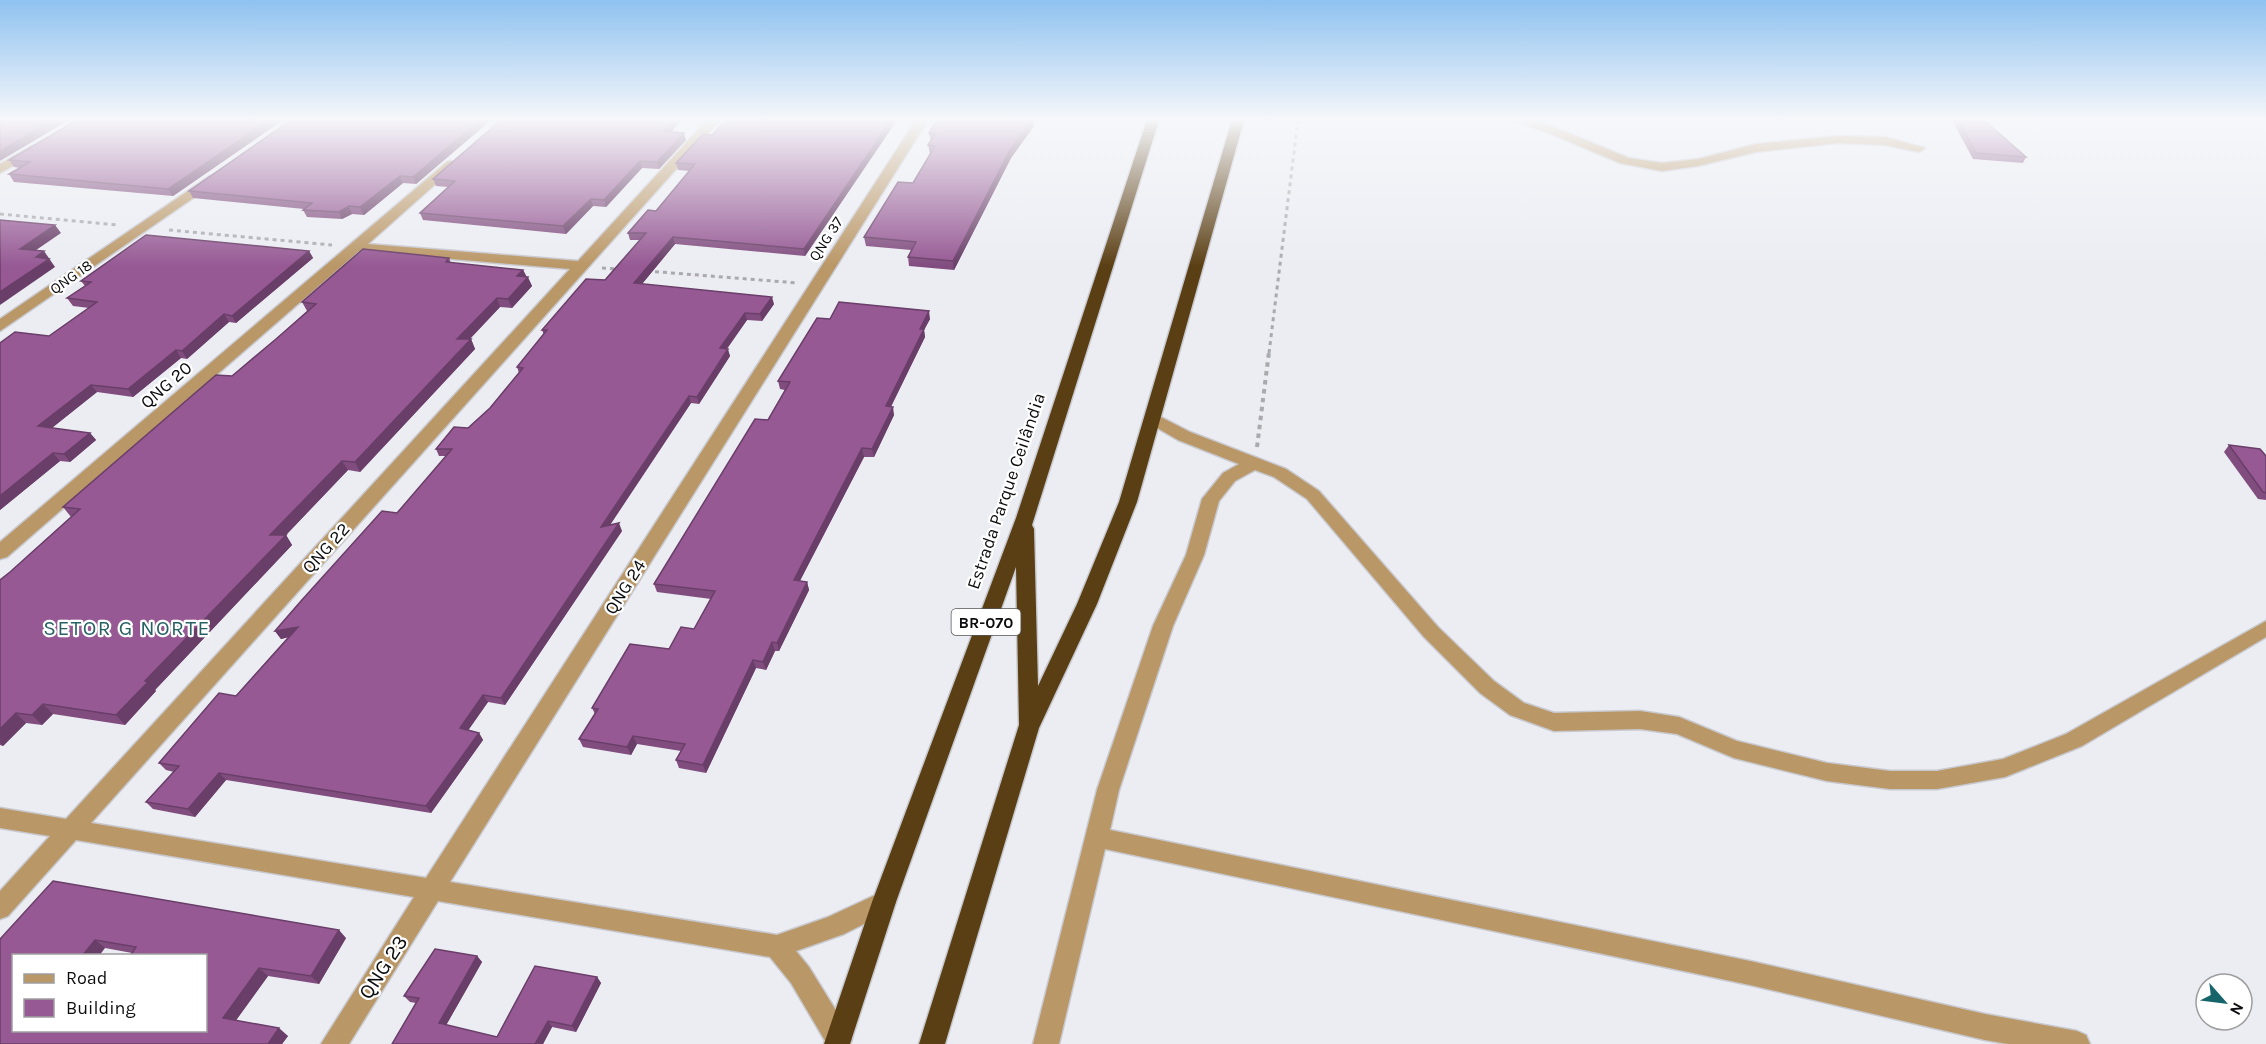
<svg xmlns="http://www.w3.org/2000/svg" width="2266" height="1044" font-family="Karla,sans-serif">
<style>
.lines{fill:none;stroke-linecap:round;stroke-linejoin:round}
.minor-casing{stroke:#c8c9cf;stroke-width:3}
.highway-casing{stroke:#c8c9cf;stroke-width:3}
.path-far1{stroke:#a9a9ae;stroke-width:3;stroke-dasharray:4 4;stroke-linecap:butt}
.path{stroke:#a9a9ae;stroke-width:4;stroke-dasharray:4.5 4.5;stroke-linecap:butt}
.minor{fill:#ba9766;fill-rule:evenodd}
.highway{fill:#5b3f14;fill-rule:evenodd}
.wall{fill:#814d7f;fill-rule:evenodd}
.shaded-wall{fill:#693e68}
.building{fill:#965994;stroke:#693e68;stroke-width:1.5;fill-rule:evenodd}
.labels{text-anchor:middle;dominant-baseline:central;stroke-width:4.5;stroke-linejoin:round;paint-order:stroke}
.far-street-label{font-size:15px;fill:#0d0d0f;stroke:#fff}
.shield{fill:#fff;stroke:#565657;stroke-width:1.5}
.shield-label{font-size:16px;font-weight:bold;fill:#0d0d0f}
.street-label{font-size:18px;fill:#0d0d0f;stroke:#fff}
.quarter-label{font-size:21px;letter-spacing:1.5px;fill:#276165;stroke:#fff}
.near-street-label{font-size:21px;fill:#0d0d0f;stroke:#fff}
</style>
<rect width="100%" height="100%" fill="#ecedf3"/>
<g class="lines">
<g class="minor-casing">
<g id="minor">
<path d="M 707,120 L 720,120 L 91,823 L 426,878 L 916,120 L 928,120 L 450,882 L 777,935 L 828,917 L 884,891 L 892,894 L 896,902 L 892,910 L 844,934 L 796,951 L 809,967 L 848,1030 L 852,1039 L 850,1044 L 827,1044 L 791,983 L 770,957 L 438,901 L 349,1044 L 321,1044 L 414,897 L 76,840 L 8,916 L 0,919 L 0,891 L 50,836 L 0,828 L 0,808 L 66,819 L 570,269 L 359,251 L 7,557 L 0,559 L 0,542 L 447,162 L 451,161 L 457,165 L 368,244 L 578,261 Z"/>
<path d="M 1510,120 L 1539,121 L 1629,158 L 1662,163 L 1698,159 L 1756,144 L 1838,136 L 1885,137 L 1925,148 L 1919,152 L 1885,145 L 1838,143 L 1756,152 L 1698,166 L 1662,171 L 1620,163 L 1549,133 Z"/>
<path d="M 32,146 L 36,147 L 36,153 L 0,173 L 0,164 Z"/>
<path d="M 210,176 L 215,177 L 215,183 L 0,331 L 0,319 Z"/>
<path d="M 1153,413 L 1190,432 L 1286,469 L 1319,491 L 1438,627 L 1494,681 L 1524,703 L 1554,713 L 1640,711 L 1679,717 L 1737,741 L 1827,763 L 1890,771 L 1937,771 L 2003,759 L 2066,734 L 2266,621 L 2266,637 L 2082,746 L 2005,777 L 1937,789 L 1890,789 L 1827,781 L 1734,758 L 1677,734 L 1640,729 L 1554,731 L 1510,715 L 1480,693 L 1424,637 L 1307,499 L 1274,477 L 1255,470 L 1235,481 L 1219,501 L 1204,555 L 1173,626 L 1119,790 L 1110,830 L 1750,961 L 1985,1014 L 2077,1031 L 2086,1035 L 2090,1044 L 2008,1044 L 1985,1040 L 1750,985 L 1105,849 L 1059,1044 L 1033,1044 L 1097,790 L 1153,626 L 1186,555 L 1202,499 L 1223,473 L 1239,464 L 1178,440 L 1147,422 L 1145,418 Z"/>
</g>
</g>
<g class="highway-casing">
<path id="highway" d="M 1147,120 L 1159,120 L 1032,525 L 1034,529 L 1038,686 L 1077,604 L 1119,502 L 1232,120 L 1244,120 L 1137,502 L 1097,604 L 1039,728 L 945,1044 L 919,1044 L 1019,725 L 1016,567 L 896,902 L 850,1044 L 824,1044 L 872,902 L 1016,518 Z"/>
</g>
<g class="path-far1">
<path d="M 0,214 L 117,225"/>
<path d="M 169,230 L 332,245"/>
<path d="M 602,268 L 618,269"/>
<path d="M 647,271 L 798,283"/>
<path d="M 1269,353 L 1298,120"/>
</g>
<path class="path" d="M 1257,447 L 1269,352"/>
<use href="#minor" class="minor"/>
<use href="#highway" class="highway"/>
</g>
<g class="wall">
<path d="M 77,120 L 283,120 L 173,196 L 14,182 L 9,174 L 20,168 L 14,167 L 9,160 Z"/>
<path d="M 291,120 L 491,120 L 416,184 L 403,183 L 364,215 L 352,214 L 342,219 L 307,217 L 303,210 L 304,209 L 193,198 L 189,191 Z"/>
<path d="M 501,120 L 682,120 L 671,132 L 686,140 L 659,169 L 642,168 L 606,207 L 593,206 L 566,234 L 423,220 L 420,213 L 448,187 L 436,186 L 433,179 Z"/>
<path d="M 726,120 L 897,120 L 805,256 L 675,244 L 642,284 L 774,304 L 762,321 L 747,320 L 727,349 L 730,356 L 699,404 L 691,403 L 610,525 L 622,531 L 505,705 L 488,702 L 468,730 L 479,733 L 483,740 L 431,813 L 226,780 L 195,817 L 153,809 L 146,802 L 174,772 L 166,770 L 159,763 L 236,696 L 288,637 L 281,639 L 275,631 L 397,513 L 446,456 L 439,456 L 436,449 L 468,428 L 490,408 L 519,373 L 517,367 L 544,335 L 542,330 L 605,280 L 640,240 L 630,240 L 628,233 L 656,211 L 690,171 L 678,170 L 676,163 L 712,135 Z"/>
<path d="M 937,120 L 1033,120 L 1034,126 L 1011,158 L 954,270 L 909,266 L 908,257 L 911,250 L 866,246 L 864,237 L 913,183 L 930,154 L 928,145 L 931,142 L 929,133 Z"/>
<path d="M 1952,120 L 1984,120 L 2026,157 L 2023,163 L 1973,159 Z"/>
<path d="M 309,251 L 313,258 L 236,323 L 229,322 L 187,359 L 181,358 L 133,397 L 97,392 L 52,428 L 90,433 L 96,440 L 70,462 L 60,461 L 0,510 L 0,343 L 49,336 L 89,308 L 73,306 L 67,298 L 85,286 L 81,281 Z"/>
<path d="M 449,258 L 451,263 L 523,270 L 532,286 L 512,308 L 500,307 L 470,339 L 471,339 L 475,349 L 360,472 L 348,470 L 286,535 L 292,545 L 155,690 L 156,691 L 125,725 L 53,714 L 42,725 L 26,723 L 3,746 L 0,745 L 0,580 L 10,572 L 71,517 L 63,507 L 232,376 L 276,339 L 307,311 L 302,302 Z"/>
<path d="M 830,319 L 930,319 L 924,330 L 925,337 L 891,407 L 894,415 L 874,457 L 864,457 L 800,581 L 807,582 L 809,590 L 779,651 L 775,651 L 766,670 L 756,668 L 706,773 L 679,768 L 676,760 L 681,751 L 637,744 L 631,755 L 583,747 L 579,739 L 595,714 L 592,708 L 694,629 L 711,599 L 657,592 L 654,584 L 768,420 L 785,390 L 780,389 L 778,381 Z"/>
<path d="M 2229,445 L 2266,456 L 2266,500 L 2258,499 L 2224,452 Z"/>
<path d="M 346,938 L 319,984 L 268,976 L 236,1020 L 288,1036 L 282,1044 L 0,1044 L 0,939 ZM 105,948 L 132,953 L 206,1030 L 14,956 Z"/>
<path d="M 477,956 L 482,962 L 446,1025 L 497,1037 L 597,977 L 601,983 L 576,1032 L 552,1027 L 543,1044 L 392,1044 L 416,1003 L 410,1002 L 404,996 Z"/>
</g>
<g class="shaded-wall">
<path d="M 53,120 L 69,120 L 0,161 L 0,151 Z"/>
<path d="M 269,120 L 283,120 L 173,196 L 168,189 Z"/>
<path d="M 480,120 L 491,120 L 416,184 L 413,177 Z"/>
<path d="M 673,120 L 682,120 L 665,138 L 663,131 Z"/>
<path d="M 891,120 L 897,120 L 805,256 L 804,249 Z"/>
<path d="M 1031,120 L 1033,120 L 1034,126 L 1011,158 L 954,270 L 953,261 L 1010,150 Z"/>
<path d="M 684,133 L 686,140 L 659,169 L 657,162 Z"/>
<path d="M 640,161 L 642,168 L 606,207 L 604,200 Z"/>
<path d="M 400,176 L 403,183 L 364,215 L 360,207 Z"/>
<path d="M 591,199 L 593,206 L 566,234 L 563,226 Z"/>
<path d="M 349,206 L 352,214 L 342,219 L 339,212 Z"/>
<path d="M 55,225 L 61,233 L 26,257 L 20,249 Z"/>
<path d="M 673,237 L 675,244 L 637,290 L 634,283 Z"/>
<path d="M 44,251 L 55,267 L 0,305 L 0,292 L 36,257 Z"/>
<path d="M 309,251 L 313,258 L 236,323 L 232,316 Z"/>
<path d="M 523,270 L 527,278 L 528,277 L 532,286 L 512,308 L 508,299 L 517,276 Z"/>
<path d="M 772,297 L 774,304 L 762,321 L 760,314 Z"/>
<path d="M 497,298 L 500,307 L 461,348 L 457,339 Z"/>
<path d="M 929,311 L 930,319 L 924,330 L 925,337 L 887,414 L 886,406 L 920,329 Z"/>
<path d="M 745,313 L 747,320 L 722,355 L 720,348 Z"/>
<path d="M 224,314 L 229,322 L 187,359 L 182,351 Z"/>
<path d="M 471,339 L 475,349 L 360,472 L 355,462 Z"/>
<path d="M 728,349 L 730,356 L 699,404 L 697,397 Z"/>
<path d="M 176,350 L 181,358 L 133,397 L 128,389 Z"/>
<path d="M 91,385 L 97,392 L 44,434 L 38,426 Z"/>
<path d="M 689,396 L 691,403 L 604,534 L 601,527 Z"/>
<path d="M 893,407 L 894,415 L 874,457 L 872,449 Z"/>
<path d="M 90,433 L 96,440 L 70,462 L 64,454 Z"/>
<path d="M 862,448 L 864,457 L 796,588 L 794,580 Z"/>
<path d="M 53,453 L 60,461 L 0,510 L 0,496 Z"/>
<path d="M 342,461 L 348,470 L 286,535 L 292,545 L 155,690 L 156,691 L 125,725 L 116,715 L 270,535 Z"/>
<path d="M 619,523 L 622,531 L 505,705 L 501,698 Z"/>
<path d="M 807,582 L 809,590 L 779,651 L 777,643 Z"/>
<path d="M 298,627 L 303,634 L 281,639 L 275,631 Z"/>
<path d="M 772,642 L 775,651 L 766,670 L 763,662 Z"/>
<path d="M 753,660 L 756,668 L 706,773 L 703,765 Z"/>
<path d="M 483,695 L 488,702 L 465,735 L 460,728 Z"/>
<path d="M 43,704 L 53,714 L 42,725 L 32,715 Z"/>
<path d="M 16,713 L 26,723 L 3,746 L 0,743 L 0,729 Z"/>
<path d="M 479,733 L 483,740 L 431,813 L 426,806 Z"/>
<path d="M 633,736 L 637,744 L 631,755 L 627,747 Z"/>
<path d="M 219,773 L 226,780 L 195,817 L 188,809 Z"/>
<path d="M 339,930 L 346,938 L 319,984 L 311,976 Z"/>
<path d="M 95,940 L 105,948 L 99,956 L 82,956 Z"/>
<path d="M 477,956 L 482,962 L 444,1029 L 439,1023 Z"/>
<path d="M 259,968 L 268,976 L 232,1026 L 223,1018 Z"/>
<path d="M 597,977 L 601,983 L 576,1032 L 572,1026 Z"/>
<path d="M 548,1021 L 552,1027 L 543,1044 L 535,1044 Z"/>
<path d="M 279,1028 L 288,1036 L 282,1044 L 268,1044 Z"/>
</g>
<g class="building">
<path d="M 0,120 L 53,120 L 0,151 Z"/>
<path d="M 77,120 L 269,120 L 168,189 L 9,174 L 30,162 L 9,160 Z"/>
<path d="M 291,120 L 480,120 L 413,177 L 400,176 L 360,207 L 349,206 L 339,212 L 303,210 L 312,203 L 189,191 Z"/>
<path d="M 501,120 L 673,120 L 663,131 L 684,133 L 657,162 L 640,161 L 604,200 L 591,199 L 563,226 L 420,213 L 455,181 L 433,179 Z"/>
<path d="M 726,120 L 891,120 L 804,249 L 673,237 L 634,283 L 772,297 L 760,314 L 745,313 L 720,348 L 728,349 L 697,397 L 689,396 L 601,527 L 619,523 L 501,698 L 483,695 L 460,728 L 479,733 L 426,806 L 219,773 L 188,809 L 146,802 L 179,766 L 159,763 L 219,693 L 236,696 L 298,627 L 275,631 L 301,601 L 382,511 L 397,513 L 452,449 L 436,449 L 454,427 L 468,428 L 490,408 L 523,368 L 517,367 L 547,330 L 542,330 L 586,279 L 605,280 L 646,233 L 628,233 L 648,210 L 656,211 L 695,164 L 676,163 L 703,134 L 712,135 Z"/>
<path d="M 937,120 L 1031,120 L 1010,150 L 953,261 L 908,257 L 916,242 L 864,237 L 898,182 L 913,183 L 935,146 L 928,145 L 936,133 L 929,133 Z"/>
<path d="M 1958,120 L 1984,120 L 2026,157 L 1976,153 Z"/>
<path d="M 0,220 L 55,225 L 20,249 L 44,251 L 36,257 L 49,259 L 0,292 Z"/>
<path d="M 146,235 L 309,251 L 232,316 L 224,314 L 182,351 L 176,350 L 128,389 L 91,385 L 38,426 L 90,433 L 64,454 L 53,453 L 0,496 L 0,343 L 15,332 L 49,336 L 97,302 L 67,298 L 91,282 L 81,281 Z"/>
<path d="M 363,249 L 449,258 L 446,262 L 523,270 L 517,276 L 528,277 L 508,299 L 497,298 L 457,339 L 471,339 L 355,462 L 342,461 L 270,535 L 286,535 L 145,681 L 148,682 L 116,715 L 43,704 L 32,715 L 16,713 L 0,729 L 0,580 L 10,572 L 80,509 L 63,507 L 216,375 L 232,376 L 276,339 L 316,304 L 302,302 Z"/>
<path d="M 839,302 L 929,311 L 920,329 L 924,329 L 886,406 L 893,407 L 872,449 L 862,448 L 794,580 L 807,582 L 777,643 L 772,642 L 763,662 L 753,660 L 703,765 L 676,760 L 685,744 L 633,736 L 627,747 L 579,739 L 598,709 L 592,708 L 630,644 L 669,649 L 681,627 L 694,629 L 715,591 L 654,584 L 755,419 L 768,420 L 790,382 L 778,381 L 817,318 L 830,319 Z"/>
<path d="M 2229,445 L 2260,449 L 2266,456 L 2266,493 L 2263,492 Z"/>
<path d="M 53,881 L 339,930 L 311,976 L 259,968 L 223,1018 L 279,1028 L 268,1044 L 0,1044 L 0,939 ZM 95,940 L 136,947 L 130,956 L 206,956 L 206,1030 L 14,1030 L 14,956 L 82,956 Z"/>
<path d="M 435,949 L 477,956 L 439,1023 L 497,1037 L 535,966 L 597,977 L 572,1026 L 548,1021 L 535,1044 L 392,1044 L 419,998 L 404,996 Z"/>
</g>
<linearGradient id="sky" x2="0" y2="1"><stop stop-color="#8fc2f0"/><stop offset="0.45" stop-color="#f6f7fa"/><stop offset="1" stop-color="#f6f7fa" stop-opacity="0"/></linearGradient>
<rect width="2266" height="266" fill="url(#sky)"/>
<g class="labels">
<g class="far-street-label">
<text transform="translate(826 239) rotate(-57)">QNG 37</text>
<text transform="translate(71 277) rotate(-35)">QNG 18</text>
</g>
<rect class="shield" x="951.5" y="609" width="69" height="26" rx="4.5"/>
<g class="shield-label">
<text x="986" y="622">BR-070</text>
</g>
<g class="street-label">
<text transform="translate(166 385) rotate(-41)">QNG 20</text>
<text transform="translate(1006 491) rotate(-71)">Estrada Parque Ceilândia</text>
<text transform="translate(326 548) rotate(-48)">QNG 22</text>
<text transform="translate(625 587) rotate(-58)">QNG 24</text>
</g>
<g class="quarter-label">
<text x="127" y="628">SETOR G NORTE</text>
</g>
<g class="near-street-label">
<text transform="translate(383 967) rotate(-57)">QNG 23</text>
</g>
</g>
<rect x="12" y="954" width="195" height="78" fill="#ffffff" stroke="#9e9e9f" stroke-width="1.5"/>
<rect x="24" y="974" width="30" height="9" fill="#ba9766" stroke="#9e9e9f" stroke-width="1.5"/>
<text x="66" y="984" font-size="18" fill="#0d0d0f">Road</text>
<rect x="24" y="999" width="30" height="18" fill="#965994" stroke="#9e9e9f" stroke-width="1.5"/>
<text x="66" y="1014" font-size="18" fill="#0d0d0f">Building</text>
<g transform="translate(2224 1002) rotate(118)"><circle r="28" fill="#ffffff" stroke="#9e9e9f" stroke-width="1.5"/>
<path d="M0-4.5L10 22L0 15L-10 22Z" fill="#17656a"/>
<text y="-9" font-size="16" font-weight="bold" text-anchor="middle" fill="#0d0d0f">N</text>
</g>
</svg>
